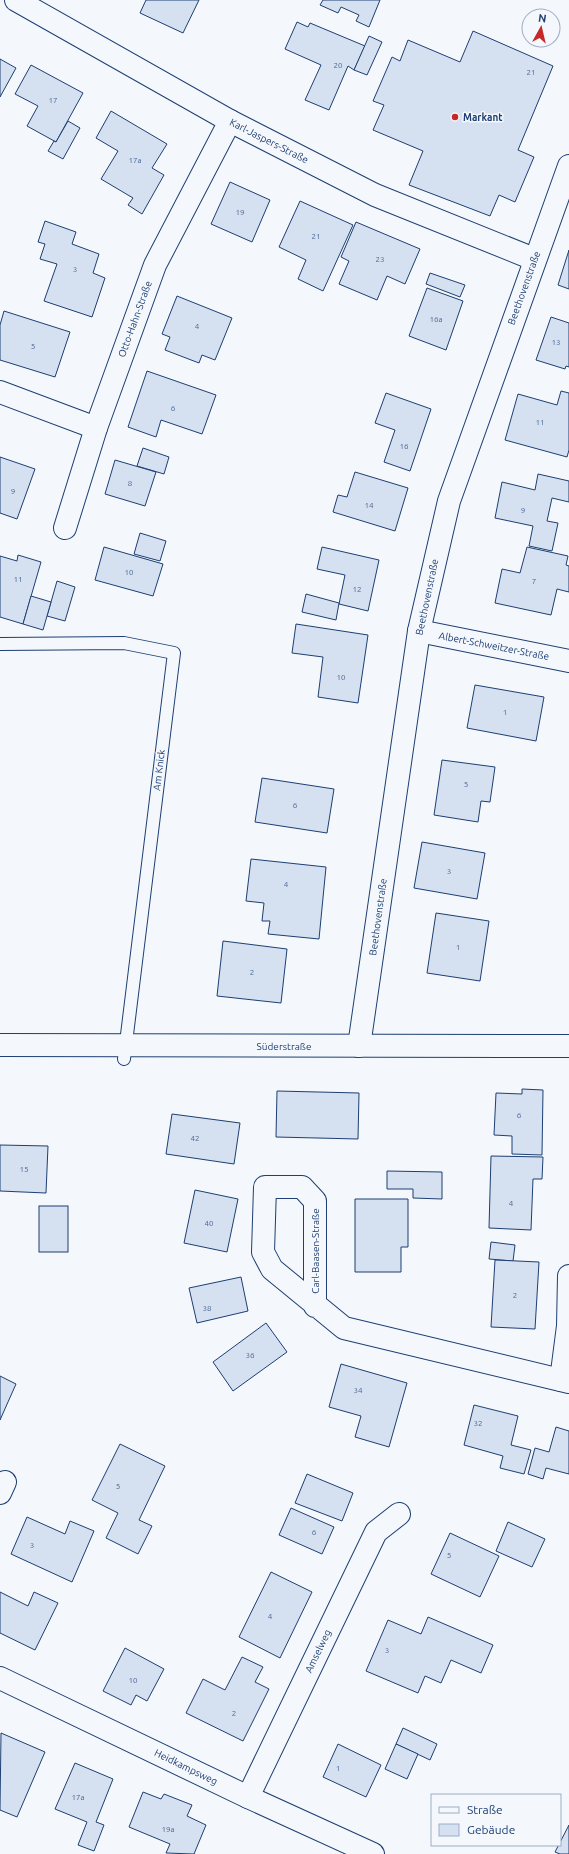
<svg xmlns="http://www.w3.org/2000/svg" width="569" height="1854" font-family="Ubuntu,sans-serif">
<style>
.building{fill:#d5e0f0;stroke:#1d3f73}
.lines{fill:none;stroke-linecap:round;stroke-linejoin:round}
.lane-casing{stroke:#1d3f73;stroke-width:14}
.street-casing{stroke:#1d3f73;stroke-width:24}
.lane{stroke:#f4f7fb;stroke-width:12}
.street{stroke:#f4f7fb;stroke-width:22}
.poi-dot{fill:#c62828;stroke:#f4f7fb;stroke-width:1.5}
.labels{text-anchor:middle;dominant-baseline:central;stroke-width:3;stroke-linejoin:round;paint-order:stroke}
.number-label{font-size:8px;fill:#4b6792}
.poi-label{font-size:10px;font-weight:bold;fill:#1d3f73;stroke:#f4f7fb;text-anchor:start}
.street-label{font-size:10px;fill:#1d3f73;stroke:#f4f7fb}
</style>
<rect width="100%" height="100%" fill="#f4f7fb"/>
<g class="building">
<path d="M 146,0 L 199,0 L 183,33 L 140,13 Z"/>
<path d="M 323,0 L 380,0 L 369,27 L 356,21 L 359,15 L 341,7 L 338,13 L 320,5 Z"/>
<path d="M 297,22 L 308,27 L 310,23 L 365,46 L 354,70 L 348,66 L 329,110 L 305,100 L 321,65 L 285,49 Z"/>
<path d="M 473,31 L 553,66 L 518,150 L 534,157 L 515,202 L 499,195 L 490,216 L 409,185 L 423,151 L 373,130 L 384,105 L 373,101 L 392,57 L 400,61 L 408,40 L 460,62 Z"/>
<path d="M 369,36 L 382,42 L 367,75 L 354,70 Z"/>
<path d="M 0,59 L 16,68 L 0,97 Z"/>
<path d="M 31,65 L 83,93 L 56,142 L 27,126 L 38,106 L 15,94 Z"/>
<path d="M 111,111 L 167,144 L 152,168 L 164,175 L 142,214 L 128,205 L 133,198 L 101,179 L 118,151 L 96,138 Z"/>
<path d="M 68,121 L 80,128 L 63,159 L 48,151 L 54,141 L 56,142 Z"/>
<path d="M 230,182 L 270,200 L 252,242 L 211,224 Z"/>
<path d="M 300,201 L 353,225 L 323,291 L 298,279 L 306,260 L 279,247 Z"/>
<path d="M 45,221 L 76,232 L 72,244 L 99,254 L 93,273 L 105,278 L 92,317 L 44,301 L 57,264 L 40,259 L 45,244 L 38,242 Z"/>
<path d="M 356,222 L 420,249 L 405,284 L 387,276 L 377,300 L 339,284 L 349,261 L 341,257 Z"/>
<path d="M 569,250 L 569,289 L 558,285 Z"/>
<path d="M 430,273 L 465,285 L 460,297 L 426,284 Z"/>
<path d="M 427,288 L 463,301 L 446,350 L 409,336 Z"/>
<path d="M 177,296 L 232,318 L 215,360 L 202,355 L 199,363 L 165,350 L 170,337 L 162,334 Z"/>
<path d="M 4,311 L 70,332 L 55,377 L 0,360 L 0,325 Z"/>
<path d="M 551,317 L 569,323 L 569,367 L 566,366 L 565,369 L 536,360 Z"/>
<path d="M 147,371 L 216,395 L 202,434 L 161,420 L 156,437 L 128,427 Z"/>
<path d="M 561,391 L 569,393 L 569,450 L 567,457 L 505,440 L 518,394 L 557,405 Z"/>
<path d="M 386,393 L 431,409 L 410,471 L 384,462 L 395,430 L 375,423 Z"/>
<path d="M 143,448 L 169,457 L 164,474 L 137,466 Z"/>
<path d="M 0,457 L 35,469 L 17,519 L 0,513 Z"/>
<path d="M 115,460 L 156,472 L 145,506 L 105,494 Z"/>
<path d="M 355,472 L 408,488 L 395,531 L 333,512 L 338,495 L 347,497 Z"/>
<path d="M 538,474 L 569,481 L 569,502 L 552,498 L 547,521 L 558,523 L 552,551 L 529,546 L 533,526 L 495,518 L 502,482 L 535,490 Z"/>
<path d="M 140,533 L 166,541 L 160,561 L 134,554 Z"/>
<path d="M 104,547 L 163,564 L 153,596 L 95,580 Z"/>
<path d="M 322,547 L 379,560 L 368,611 L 339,604 L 345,575 L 317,569 Z"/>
<path d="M 527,547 L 568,556 L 566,565 L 569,566 L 569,592 L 557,589 L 551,615 L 495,603 L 502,569 L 520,573 Z"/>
<path d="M 18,555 L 41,562 L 23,624 L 0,617 L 0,556 L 17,561 Z"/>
<path d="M 57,581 L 75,587 L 65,621 L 47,616 Z"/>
<path d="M 306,594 L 339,603 L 336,620 L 302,612 Z"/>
<path d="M 31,596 L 51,602 L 43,630 L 23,624 Z"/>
<path d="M 296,624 L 368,635 L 358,703 L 318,697 L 323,657 L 292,653 Z"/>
<path d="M 475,685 L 544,697 L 536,741 L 467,728 Z"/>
<path d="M 442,760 L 495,767 L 490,802 L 481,801 L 478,822 L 434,815 Z"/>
<path d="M 262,778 L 334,789 L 327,833 L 255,822 Z"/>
<path d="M 422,842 L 485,853 L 477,899 L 414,888 Z"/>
<path d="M 251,859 L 326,867 L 319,939 L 268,934 L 270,921 L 262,921 L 264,903 L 246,901 Z"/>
<path d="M 436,913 L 489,921 L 480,981 L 427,973 Z"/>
<path d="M 223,941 L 287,949 L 281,1003 L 217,996 Z"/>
<path d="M 522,1089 L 543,1090 L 542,1155 L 512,1154 L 512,1136 L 494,1135 L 496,1093 L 522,1094 Z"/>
<path d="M 277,1091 L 359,1093 L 358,1139 L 276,1137 Z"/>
<path d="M 172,1114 L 240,1123 L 234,1164 L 166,1154 Z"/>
<path d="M 0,1145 L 48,1146 L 46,1193 L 0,1191 Z"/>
<path d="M 491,1156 L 543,1157 L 542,1179 L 533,1179 L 531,1230 L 489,1228 Z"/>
<path d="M 387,1171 L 442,1172 L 442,1199 L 413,1198 L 413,1189 L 387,1189 Z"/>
<path d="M 195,1190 L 238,1199 L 227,1252 L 184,1243 Z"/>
<path d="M 355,1199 L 408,1199 L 408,1247 L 401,1247 L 401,1272 L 355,1272 Z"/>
<rect x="39" y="1206" width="29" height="46"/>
<path d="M 491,1242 L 515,1245 L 513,1261 L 489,1259 Z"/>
<path d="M 495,1260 L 539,1262 L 535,1329 L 491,1327 Z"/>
<path d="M 241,1277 L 248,1311 L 197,1323 L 189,1288 Z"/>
<path d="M 266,1323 L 287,1352 L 233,1391 L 213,1362 Z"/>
<path d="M 341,1364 L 407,1383 L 389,1447 L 355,1437 L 361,1416 L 329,1407 Z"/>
<path d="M 0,1376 L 16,1384 L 0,1420 Z"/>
<path d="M 474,1405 L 518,1416 L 511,1445 L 531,1450 L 524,1474 L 500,1468 L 503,1456 L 464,1445 Z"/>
<path d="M 556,1427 L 569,1431 L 569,1474 L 546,1468 L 543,1479 L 528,1474 L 535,1448 L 549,1452 Z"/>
<path d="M 120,1444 L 165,1466 L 139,1520 L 152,1526 L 138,1554 L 106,1538 L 118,1513 L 92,1500 Z"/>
<path d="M 307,1474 L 353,1493 L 342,1521 L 295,1503 Z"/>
<path d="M 291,1508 L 334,1527 L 322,1554 L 279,1535 Z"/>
<path d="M 27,1517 L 65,1534 L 70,1521 L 94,1531 L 72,1582 L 11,1554 Z"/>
<path d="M 508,1522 L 545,1539 L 532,1567 L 496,1551 Z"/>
<path d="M 450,1533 L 499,1556 L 480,1597 L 431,1574 Z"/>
<path d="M 271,1572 L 312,1592 L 280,1658 L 239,1637 Z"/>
<path d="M 0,1592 L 28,1606 L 34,1592 L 58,1603 L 35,1650 L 0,1633 Z"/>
<path d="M 428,1617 L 493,1645 L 481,1673 L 451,1660 L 441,1683 L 425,1676 L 418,1693 L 366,1671 L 388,1620 L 421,1634 Z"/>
<path d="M 125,1648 L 164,1669 L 147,1701 L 136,1695 L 131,1705 L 103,1691 Z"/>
<path d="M 242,1657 L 263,1667 L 255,1682 L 269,1689 L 243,1741 L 186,1713 L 203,1679 L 225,1690 Z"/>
<path d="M 403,1728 L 437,1744 L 430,1760 L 396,1744 Z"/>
<path d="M 1,1733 L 45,1752 L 17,1817 L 0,1810 Z"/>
<path d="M 338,1744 L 381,1765 L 366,1797 L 323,1777 Z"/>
<path d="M 396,1744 L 418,1754 L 407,1779 L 385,1769 Z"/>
<path d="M 75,1763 L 113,1779 L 96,1822 L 104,1825 L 94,1851 L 78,1845 L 87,1822 L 55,1809 Z"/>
<path d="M 143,1792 L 161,1799 L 164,1794 L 192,1805 L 187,1816 L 206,1825 L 194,1854 L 166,1853 L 170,1844 L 129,1827 Z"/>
<path d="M 569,1825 L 569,1854 L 560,1854 L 555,1852 Z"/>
</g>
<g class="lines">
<g class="lane-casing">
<path id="lane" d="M 0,644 L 124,643 L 174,653 L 124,1059"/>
</g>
<g class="street-casing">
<g id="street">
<path d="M 16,0 L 230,121 L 375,195 L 534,259"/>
<path d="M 0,392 L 96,428"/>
<path d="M 65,528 L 96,428 L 155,265 L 230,121"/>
<path d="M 419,631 L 569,661"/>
<path d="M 0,1045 L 569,1046"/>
<path d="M 359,1046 L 419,631 L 449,501 L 569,166"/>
<path d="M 315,1306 L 315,1201 L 302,1187 L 265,1187 L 263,1252 L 272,1269 L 344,1328 L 569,1382"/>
<path d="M 561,1380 L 568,1326 L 569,1276"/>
<path d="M 0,1493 L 5,1482"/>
<path d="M 0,1678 L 248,1797 L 373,1854"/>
<path d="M 248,1797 L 376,1532 L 399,1514"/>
</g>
</g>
<use href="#lane" class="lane"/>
<use href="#street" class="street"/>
</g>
<circle class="poi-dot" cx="455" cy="117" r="4"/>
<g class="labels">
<g class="number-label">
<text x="338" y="65">20</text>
<text x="531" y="72">21</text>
<text x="53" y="100">17</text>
<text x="135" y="160">17a</text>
<text x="240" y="212">19</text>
<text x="316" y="236">21</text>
<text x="380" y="259">23</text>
<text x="75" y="269">3</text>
<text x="436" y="319">16a</text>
<text x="197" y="326">4</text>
<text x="556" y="342">13</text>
<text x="33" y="346">5</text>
<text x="173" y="408">6</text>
<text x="540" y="422">11</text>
<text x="404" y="446">16</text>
<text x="130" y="483">8</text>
<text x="13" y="491">9</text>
<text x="369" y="505">14</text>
<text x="523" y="510">9</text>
<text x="129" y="572">10</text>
<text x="18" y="579">11</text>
<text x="534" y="581">7</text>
<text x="357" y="589">12</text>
<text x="341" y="677">10</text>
<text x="505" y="712">1</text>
<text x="466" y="784">5</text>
<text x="295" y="805">6</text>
<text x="449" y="871">3</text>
<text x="286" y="884">4</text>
<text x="458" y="947">1</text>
<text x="252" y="972">2</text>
<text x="519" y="1115">6</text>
<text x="195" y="1138">42</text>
<text x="24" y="1169">15</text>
<text x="511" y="1203">4</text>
<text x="209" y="1223">40</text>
<text x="515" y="1295">2</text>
<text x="207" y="1308">38</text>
<text x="250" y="1355">36</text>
<text x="358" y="1390">34</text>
<text x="478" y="1423">32</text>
<text x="118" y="1486">5</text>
<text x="314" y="1532">6</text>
<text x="32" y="1545">3</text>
<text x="449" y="1555">5</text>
<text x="270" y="1616">4</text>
<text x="387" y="1650">3</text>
<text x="133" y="1680">10</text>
<text x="234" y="1713">2</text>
<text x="338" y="1768">1</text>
<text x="78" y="1797">17a</text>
<text x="168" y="1829">19a</text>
</g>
<g class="poi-label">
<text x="463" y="117">Markant</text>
</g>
<g class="street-label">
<text transform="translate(269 141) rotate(27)">Karl-Jaspers-Straße</text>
<text transform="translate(524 288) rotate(-70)">Beethovenstraße</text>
<text transform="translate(135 319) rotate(-70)">Otto-Hahn-Straße</text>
<text transform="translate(427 597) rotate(-78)">Beethovenstraße</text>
<text transform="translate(494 646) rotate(11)">Albert-Schweitzer-Straße</text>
<text transform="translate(159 770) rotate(-83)">Am Knick</text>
<text transform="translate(378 917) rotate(-82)">Beethovenstraße</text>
<text x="284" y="1046">Süderstraße</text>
<text transform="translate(315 1251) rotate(-90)">Carl-Baasen-Straße</text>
<text transform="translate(318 1651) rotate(-64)">Amselweg</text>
<text transform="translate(186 1767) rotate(26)">Heidkampsweg</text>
</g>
</g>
<rect x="431" y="1794" width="130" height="52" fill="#f4f7fb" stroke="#9eadc5"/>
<rect x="439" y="1807" width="20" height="6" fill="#f4f7fb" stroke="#9eadc5"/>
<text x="467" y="1814" font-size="12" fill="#1d3f73">Straße</text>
<rect x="439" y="1824" width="20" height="12" fill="#d5e0f0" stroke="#9eadc5"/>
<text x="467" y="1834" font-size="12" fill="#1d3f73">Gebäude</text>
<g transform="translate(541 28) rotate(8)"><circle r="19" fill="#f4f7fb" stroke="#9eadc5"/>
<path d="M0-3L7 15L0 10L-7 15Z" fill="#c62828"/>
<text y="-6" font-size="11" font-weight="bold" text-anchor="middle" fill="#1d3f73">N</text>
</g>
</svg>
